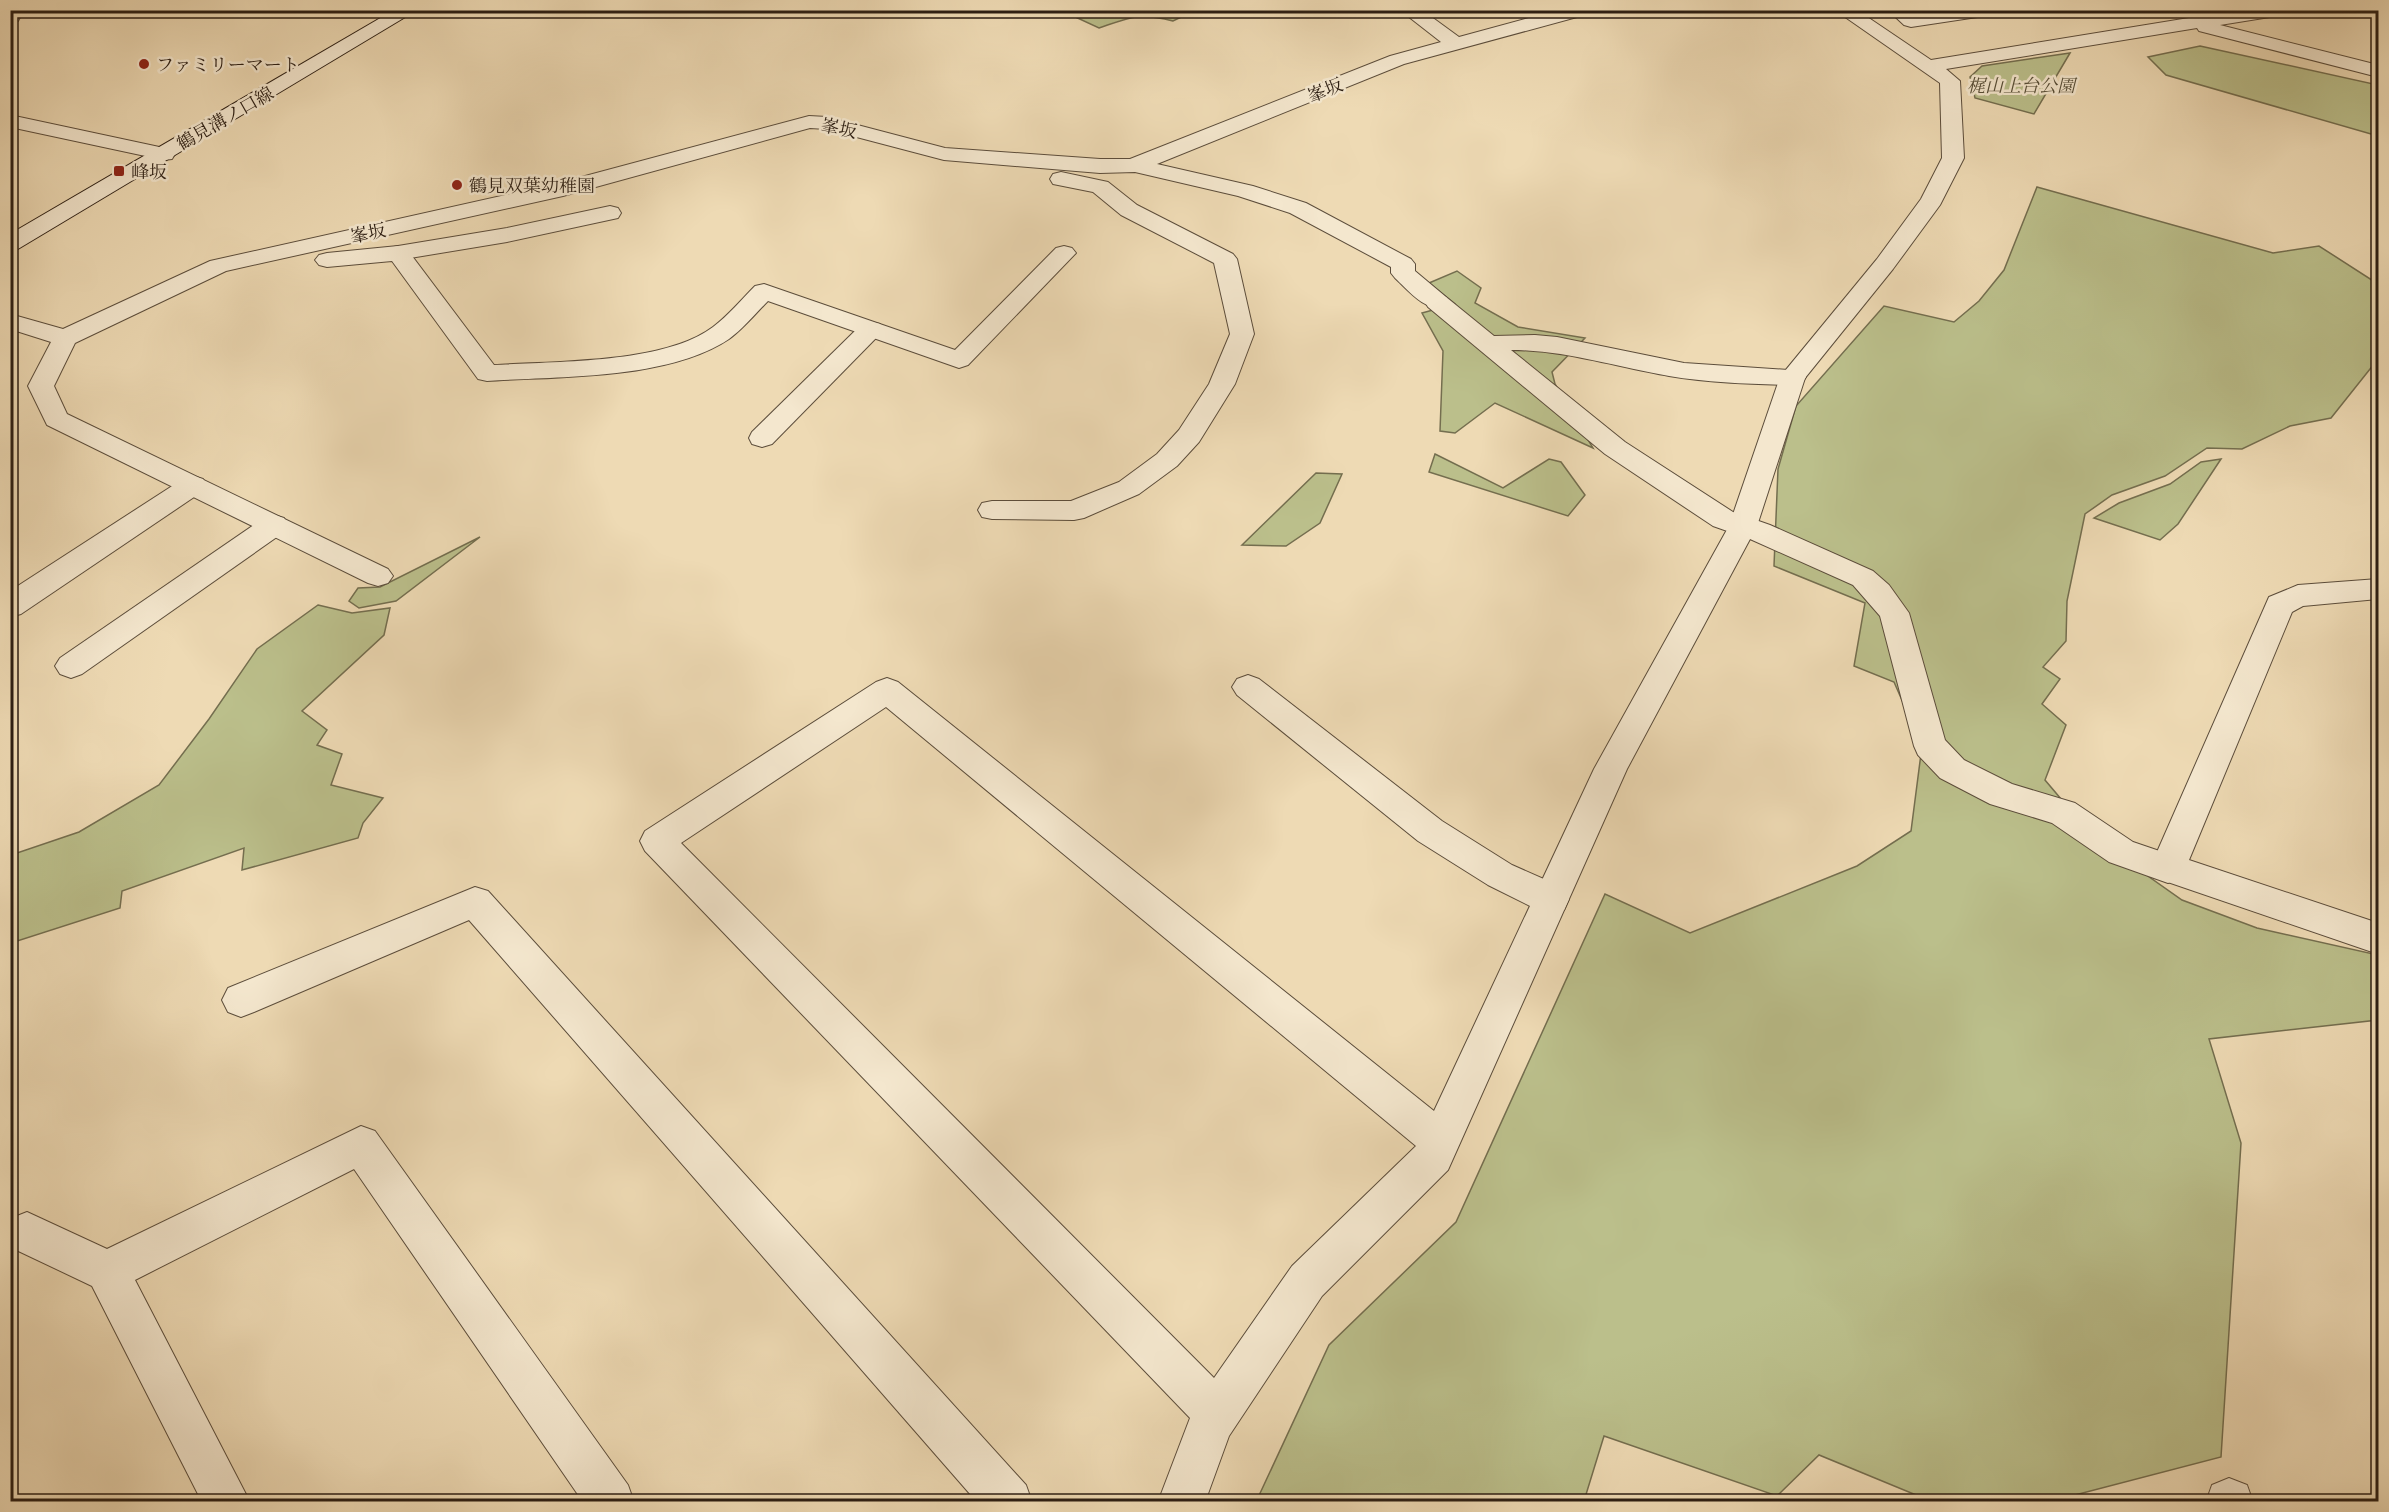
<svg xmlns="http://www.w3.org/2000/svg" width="2389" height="1512" font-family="'EB Garamond','Noto Serif JP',serif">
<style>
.green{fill:#bbbf8b;stroke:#746e4f;stroke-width:1.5}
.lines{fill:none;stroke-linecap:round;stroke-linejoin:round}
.lane-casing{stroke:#5c4d3b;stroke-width:2}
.street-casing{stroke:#5c4d3b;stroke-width:2}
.secondary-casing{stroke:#2c1e13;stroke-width:2}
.lane{fill:#f4e7ce;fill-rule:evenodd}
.street{fill:#f4e7ce;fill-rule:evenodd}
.secondary{fill:#f4e7ce;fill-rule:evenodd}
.poi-dot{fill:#8f2418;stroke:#f4e7ce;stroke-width:2}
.labels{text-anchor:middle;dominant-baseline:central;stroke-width:5;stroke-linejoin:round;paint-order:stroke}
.far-poi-label{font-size:18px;fill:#2c1e13;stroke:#f4e7ce;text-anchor:start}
.far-park-label{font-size:18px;font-style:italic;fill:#574e37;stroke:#f4e7ce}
.far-street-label{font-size:18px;fill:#2c1e13;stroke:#f4e7ce}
</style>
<rect width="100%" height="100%" fill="#eedab4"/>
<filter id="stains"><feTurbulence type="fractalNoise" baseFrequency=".00333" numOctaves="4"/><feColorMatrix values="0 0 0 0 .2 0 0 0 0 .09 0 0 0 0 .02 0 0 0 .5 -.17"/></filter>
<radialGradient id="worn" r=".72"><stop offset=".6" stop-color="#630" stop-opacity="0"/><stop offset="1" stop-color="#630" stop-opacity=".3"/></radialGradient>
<g class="green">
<path d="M 1083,10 L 1194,11 L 1173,21 C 1139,12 1131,17 1099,28 L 1071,15 Z"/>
<path d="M 2200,46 L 2378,85 L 2378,136 L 2166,75 L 2148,57 Z"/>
<path d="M 2070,53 L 2034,114 L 1975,98 L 1970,77 L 1982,66 Z"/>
<path d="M 2037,187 L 2273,253 L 2319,246 L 2378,284 L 2378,359 L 2331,418 L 2290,426 L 2242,449 L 2207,448 L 2165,476 L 2112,495 L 2085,514 L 2067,601 L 2066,641 L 2043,667 L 2060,679 L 2042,704 L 2066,725 L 2045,780 L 2094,838 L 2182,900 L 2257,928 L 2378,955 L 2378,1020 L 2209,1039 L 2241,1143 L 2221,1457 L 2052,1501 L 1933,1502 L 1819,1455 L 1777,1496 L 1604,1436 L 1584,1501 L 1256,1502 L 1329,1345 L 1456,1222 L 1605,894 L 1690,933 L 1857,866 L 1911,831 L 1922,746 L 1894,682 L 1854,666 L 1865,603 L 1774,566 L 1778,469 L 1796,406 L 1884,306 L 1954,322 L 1979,301 L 2004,270 Z"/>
<path d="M 1457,271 L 1481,288 L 1475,303 L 1518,327 L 1585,338 L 1552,372 L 1555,384 L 1593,448 L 1495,403 L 1455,433 L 1440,431 L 1443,351 L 1422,313 L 1455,304 L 1429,283 Z"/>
<path d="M 1435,454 L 1503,488 L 1549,459 L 1561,462 L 1585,495 L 1568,516 L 1429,472 Z"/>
<path d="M 2221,459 L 2178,524 L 2160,540 L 2094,518 L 2119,503 L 2170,484 L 2201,462 Z"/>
<path d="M 1316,473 L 1342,474 L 1320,523 L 1286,546 L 1242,545 Z"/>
<path d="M 480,537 L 396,601 L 359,608 L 349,601 L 358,588 L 380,587 Z"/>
<path d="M 318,605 L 352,613 L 390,608 L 384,635 L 302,711 L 327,730 L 317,745 L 342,754 L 331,785 L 383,798 L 363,823 L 358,838 L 242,870 L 244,848 L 122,891 L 120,908 L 11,943 L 11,855 L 79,832 L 159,785 L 209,719 L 257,649 Z"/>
</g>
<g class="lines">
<g class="lane-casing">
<g id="lane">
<path d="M 1888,10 L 1909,10 L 1915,15 L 1943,10 L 1993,10 L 1991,14 L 1984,16 L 1911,27 L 1904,25 Z"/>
<path d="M 10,115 L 164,148 L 172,149 L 175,154 L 172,159 L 164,160 L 10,127 Z"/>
<path d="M 610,206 L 618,208 L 621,213 L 618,218 L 507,242 L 398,260 L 390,258 L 386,253 L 390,248 L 398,246 L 507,228 Z"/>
<path d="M 1437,295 L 1446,297 L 1494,336 L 1535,335 L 1557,337 L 1684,363 L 1802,371 L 1806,377 L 1802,383 L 1793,385 C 1752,384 1710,383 1669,376 C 1616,367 1565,350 1511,350 L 1625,442 L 1733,512 L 1770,525 L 1873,571 L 1889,585 L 1909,613 L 1945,740 L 1964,760 L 2012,784 L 2075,803 L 2133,842 L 2180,858 L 2186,868 L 2180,878 L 2168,883 L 2109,862 L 2052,823 L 1990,804 L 1940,778 L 1918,755 L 1914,746 L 1880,616 L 1853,585 L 1750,539 L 1713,526 L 1605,454 L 1428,307 L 1425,302 L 1428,297 Z"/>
<path d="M 871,322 L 880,324 L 883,329 L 880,334 L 772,444 L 762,447 L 752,444 L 749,438 L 752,432 L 862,324 Z"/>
<path d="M 193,476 L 203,479 L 207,485 L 203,491 L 21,614 L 10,617 L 10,591 L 183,479 Z"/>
<path d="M 274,515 L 284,518 L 288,525 L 284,532 L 82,674 L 71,678 L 60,674 L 55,666 L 60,658 L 264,518 Z"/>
<path d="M 1248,675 L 1259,679 L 1442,821 L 1512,865 L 1564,888 L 1569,899 L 1564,910 L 1551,914 L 1538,910 L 1488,885 L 1418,841 L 1237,695 L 1232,687 L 1237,679 Z"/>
</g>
</g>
<g class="street-casing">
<g id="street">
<path d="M 1400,10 L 1422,10 L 1459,37 L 1558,10 L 1590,10 L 1588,14 L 1404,64 L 1157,164 L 1253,186 L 1306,203 L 1411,259 L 1415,264 L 1415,271 L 1446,297 L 1449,302 L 1446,307 C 1425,312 1409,291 1395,278 L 1391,273 L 1391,267 L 1290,213 L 1238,196 L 1135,172 L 1100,173 L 944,160 L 826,129 L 810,128 L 563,196 L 226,271 L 75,343 L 54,386 L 67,414 L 388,569 L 393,576 L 388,583 L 378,586 L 368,583 L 47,425 L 28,386 L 51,342 L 10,329 L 10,314 L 63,329 L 210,261 L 559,183 L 809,116 L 827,117 L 945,148 L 1100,159 L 1130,159 L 1390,56 L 1441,42 Z"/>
<path d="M 1835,10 L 1857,10 L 1931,60 L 2238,10 L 2285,10 L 2283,14 L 2276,16 L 2220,25 L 2378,65 L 2378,77 L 2199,31 L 2197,28 L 1946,69 L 1960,81 L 1964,158 L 1940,205 L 1893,269 L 1805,378 L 1757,526 L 1627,769 L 1448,1170 L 1322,1296 L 1229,1436 L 1205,1502 L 1158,1502 L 1190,1418 L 645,851 L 640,841 L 645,831 L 876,682 L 887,678 L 898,682 L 1434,1111 L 1594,769 L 1729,526 L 1780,377 L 1877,259 L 1921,199 L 1942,158 L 1940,83 ZM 886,707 L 1416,1146 L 1292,1266 L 1214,1378 L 681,843 Z"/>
<path d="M 10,11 L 18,13 L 20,17 L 18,21 L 10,23 Z"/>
<path d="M 1061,172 L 1108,182 L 1137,205 L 1233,254 L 1237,259 L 1254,334 L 1235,384 L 1199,442 L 1177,466 L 1139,494 L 1084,518 L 1074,520 L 992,519 L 982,517 L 978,510 L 982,503 L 992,501 L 1071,501 L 1119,482 L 1157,454 L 1179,430 L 1209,384 L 1230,334 L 1214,263 L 1121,215 L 1093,192 L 1053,184 L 1050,179 L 1053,174 Z"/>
<path d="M 398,246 L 406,248 L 494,365 C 555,361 664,364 713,327 C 728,316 742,299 755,286 L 764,284 L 955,350 L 1056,248 L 1064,246 L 1072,248 L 1076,253 L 968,365 L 959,368 L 768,301 C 756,313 743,329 729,339 C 668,380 559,376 487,381 L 478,379 L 392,261 L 327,267 L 319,265 L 315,260 L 319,255 L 327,253 Z"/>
<path d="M 2378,579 L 2378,599 L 2303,606 L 2292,612 L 2189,860 L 2378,923 L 2378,954 L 2156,878 L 2150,868 L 2269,597 L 2298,585 Z"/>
<path d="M 475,887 L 488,891 L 1026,1485 L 1032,1502 L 977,1502 L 469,920 L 254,1012 L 241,1017 L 228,1012 L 222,1000 L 228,988 Z"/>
<path d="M 361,1126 L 375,1131 L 628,1485 L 634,1502 L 583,1502 L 354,1169 L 135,1280 L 250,1502 L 202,1502 L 92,1286 L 12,1248 L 10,1244 L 12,1218 L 27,1212 L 107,1249 Z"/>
<path d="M 2229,1478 L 2247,1485 L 2253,1502 L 2206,1502 L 2212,1485 Z"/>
</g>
</g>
<g class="secondary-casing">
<path id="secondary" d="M 394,10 L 417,10 L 18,249 L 10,251 L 10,234 Z"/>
</g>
<use href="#lane" class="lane"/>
<use href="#street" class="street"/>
<use href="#secondary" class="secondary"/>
</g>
<g class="poi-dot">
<circle cx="144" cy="64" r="6"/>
<rect x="113" y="165" width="12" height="12" rx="3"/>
<circle cx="457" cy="185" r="6"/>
</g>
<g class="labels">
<g class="far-poi-label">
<text x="156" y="64">ファミリーマート</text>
<text x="131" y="171">峰坂</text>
<text x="469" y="185">鶴見双葉幼稚園</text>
</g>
<g class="far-park-label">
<text x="2021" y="85">梶山上台公園</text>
</g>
<g class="far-street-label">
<text transform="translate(1325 90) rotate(-22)">峯坂</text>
<text transform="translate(225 118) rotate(-30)">鶴見溝ノ口線</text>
<text transform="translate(839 128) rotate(12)">峯坂</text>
<text transform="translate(368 233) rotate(-12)">峯坂</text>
</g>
</g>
<rect width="2389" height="1512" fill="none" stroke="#eedab4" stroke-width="36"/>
<rect x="12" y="12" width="2365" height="1488" fill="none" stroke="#2c1e13" stroke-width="3"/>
<rect x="18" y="18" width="2353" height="1476" fill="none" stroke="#2c1e13" stroke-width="1.5"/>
<rect width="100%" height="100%" filter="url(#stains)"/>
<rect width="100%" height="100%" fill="url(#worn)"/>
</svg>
